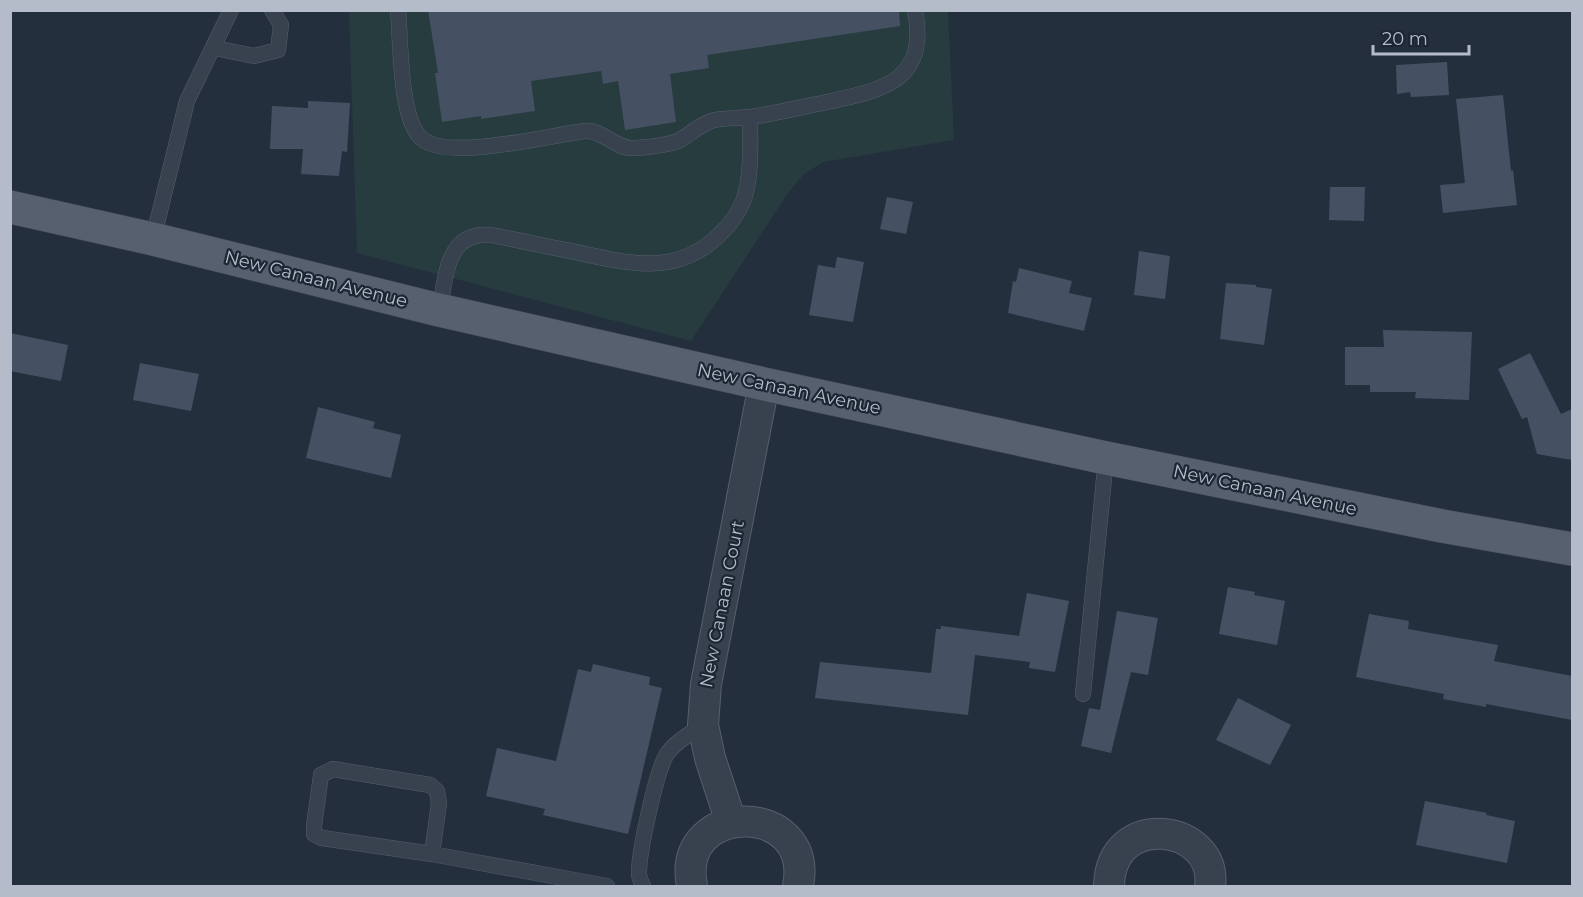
<svg xmlns="http://www.w3.org/2000/svg" width="1583" height="897" font-family="Montserrat,sans-serif">
<style>
.green{fill:#263c3f}
.building{fill:#455162}
.lines{fill:none;stroke-linecap:round;stroke-linejoin:round}
.lane-casing{stroke:#565f6c;stroke-width:16}
.street-casing{stroke:#565f6c;stroke-width:32}
.primary-casing{stroke:#414a57;stroke-width:34}
.lane{stroke:#38414e;stroke-width:15}
.street{stroke:#38414e;stroke-width:30}
.primary{stroke:#56606e;stroke-width:33}
.labels{text-anchor:middle;dominant-baseline:central;stroke-width:4.5;stroke-linejoin:round;paint-order:stroke}
.street-label{font-size:18px;fill:#b4bcc9;stroke:#1d2633}
</style>
<rect width="100%" height="100%" fill="#242f3e"/>
<path class="green" d="M 349,11 L 948,11 L 954,140 L 823,162 L 803,175 L 788,193 L 691,341 L 357,253 Z"/>
<g class="building">
<path d="M 428,10 L 899,10 L 900,26 L 707,55 L 709,68 L 670,74 L 676,122 L 625,130 L 618,81 L 603,84 L 601,71 L 531,81 L 535,111 L 481,119 L 481,116 L 442,122 L 435,73 L 438,73 Z"/>
<path d="M 1447,62 L 1449,95 L 1411,97 L 1410,92 L 1397,94 L 1396,65 Z"/>
<path d="M 1503,95 L 1511,171 L 1513,170 L 1517,205 L 1443,213 L 1440,185 L 1465,183 L 1456,99 Z"/>
<path d="M 308,101 L 350,103 L 347,152 L 342,151 L 339,176 L 301,174 L 303,149 L 270,149 L 272,106 L 308,108 Z"/>
<path d="M 1330,187 L 1365,187 L 1364,221 L 1329,220 Z"/>
<path d="M 887,197 L 913,202 L 906,234 L 880,229 Z"/>
<path d="M 1139,251 L 1170,256 L 1165,299 L 1134,295 Z"/>
<path d="M 837,257 L 864,262 L 853,322 L 809,315 L 818,265 L 835,268 Z"/>
<path d="M 1019,268 L 1072,281 L 1069,293 L 1092,298 L 1084,331 L 1008,313 L 1013,281 L 1016,282 Z"/>
<path d="M 1226,283 L 1256,285 L 1256,287 L 1272,289 L 1264,345 L 1220,339 Z"/>
<path d="M 1383,330 L 1472,332 L 1469,400 L 1415,398 L 1416,392 L 1370,392 L 1370,385 L 1345,385 L 1345,347 L 1384,347 Z"/>
<path d="M 10,333 L 68,345 L 61,381 L 10,371 Z"/>
<path d="M 1530,353 L 1561,414 L 1572,409 L 1572,460 L 1537,454 L 1527,417 L 1522,419 L 1498,369 Z"/>
<path d="M 140,363 L 199,374 L 191,411 L 133,400 Z"/>
<path d="M 318,407 L 375,422 L 373,428 L 401,435 L 391,478 L 306,458 Z"/>
<path d="M 1228,587 L 1255,592 L 1254,595 L 1285,601 L 1277,645 L 1219,634 Z"/>
<path d="M 1027,593 L 1069,601 L 1055,672 L 1029,668 L 1030,662 L 975,655 L 968,715 L 815,698 L 820,662 L 931,673 L 936,629 L 941,629 L 941,626 L 1019,636 Z"/>
<path d="M 1117,611 L 1158,618 L 1148,675 L 1131,672 L 1111,753 L 1081,746 L 1089,708 L 1100,710 Z"/>
<path d="M 1369,614 L 1409,621 L 1408,629 L 1498,645 L 1494,661 L 1572,676 L 1572,720 L 1486,704 L 1486,707 L 1443,699 L 1444,694 L 1356,677 Z"/>
<path d="M 593,664 L 650,677 L 649,685 L 662,688 L 628,834 L 543,815 L 545,809 L 486,796 L 497,748 L 556,761 L 578,669 L 591,672 Z"/>
<path d="M 1238,698 L 1291,725 L 1270,765 L 1216,740 Z"/>
<path d="M 1425,801 L 1487,813 L 1486,815 L 1515,821 L 1507,863 L 1416,845 Z"/>
</g>
<g class="lines">
<g class="lane-casing">
<g id="lane">
<path d="M 398,10 C 401,41 399,117 421,138 C 446,162 550,135 585,131 C 601,129 616,148 631,148 C 642,148 671,145 680,140 C 690,134 700,125 711,121 C 723,117 739,119 751,117 C 777,113 802,107 827,102 C 882,90 929,82 915,10"/>
<path d="M 215,48 L 254,56 L 278,50 L 281,25 L 272,10"/>
<path d="M 153,239 L 187,101 L 231,10"/>
<path d="M 439,310 C 447,276 445,232 491,235 C 518,240 544,246 571,251 C 625,263 678,278 721,233 C 731,224 739,212 744,199 C 752,173 750,144 750,118"/>
<path d="M 1083,694 L 1106,458"/>
<path d="M 432,854 L 439,803 L 437,791 L 430,785 L 333,769 L 321,775 L 314,826 L 314,834 L 322,838 L 432,854 L 607,886"/>
<path d="M 643,886 C 641,882 639,878 639,873 C 639,852 656,771 667,754 C 675,742 691,733 703,725"/>
</g>
</g>
<g class="street-casing">
<g id="street">
<path d="M 731,822 L 710,758 L 703,725 L 706,684 L 764,384"/>
<path d="M 692,886 C 675,800 815,800 798,886"/>
<path d="M 1109,886 C 1111,808 1218,825 1210,886"/>
</g>
</g>
<g class="primary-casing">
<path id="primary" d="M 10,207 L 153,239 L 439,310 L 764,384 L 1106,458 L 1442,526 L 1572,549"/>
</g>
<use href="#lane" class="lane"/>
<use href="#street" class="street"/>
<use href="#primary" class="primary"/>
</g>
<g class="labels">
<g class="street-label">
<text transform="translate(316 279) rotate(14)">New Canaan Avenue</text>
<text transform="translate(789 389) rotate(12)">New Canaan Avenue</text>
<text transform="translate(1265 490) rotate(12)">New Canaan Avenue</text>
<text transform="translate(722 604) rotate(-79)">New Canaan Court</text>
</g>
</g>
<rect width="1583" height="897" fill="none" stroke="#b4bcc9" stroke-width="24"/>
<path d="M1373 45v9h96v-9" fill="none" stroke="#b4bcc9" stroke-width="3"/>
<text x="1382" y="45" font-size="18" fill="#b4bcc9" stroke="#1d2633" stroke-width="4.5" paint-order="stroke">20 m</text>
</svg>
